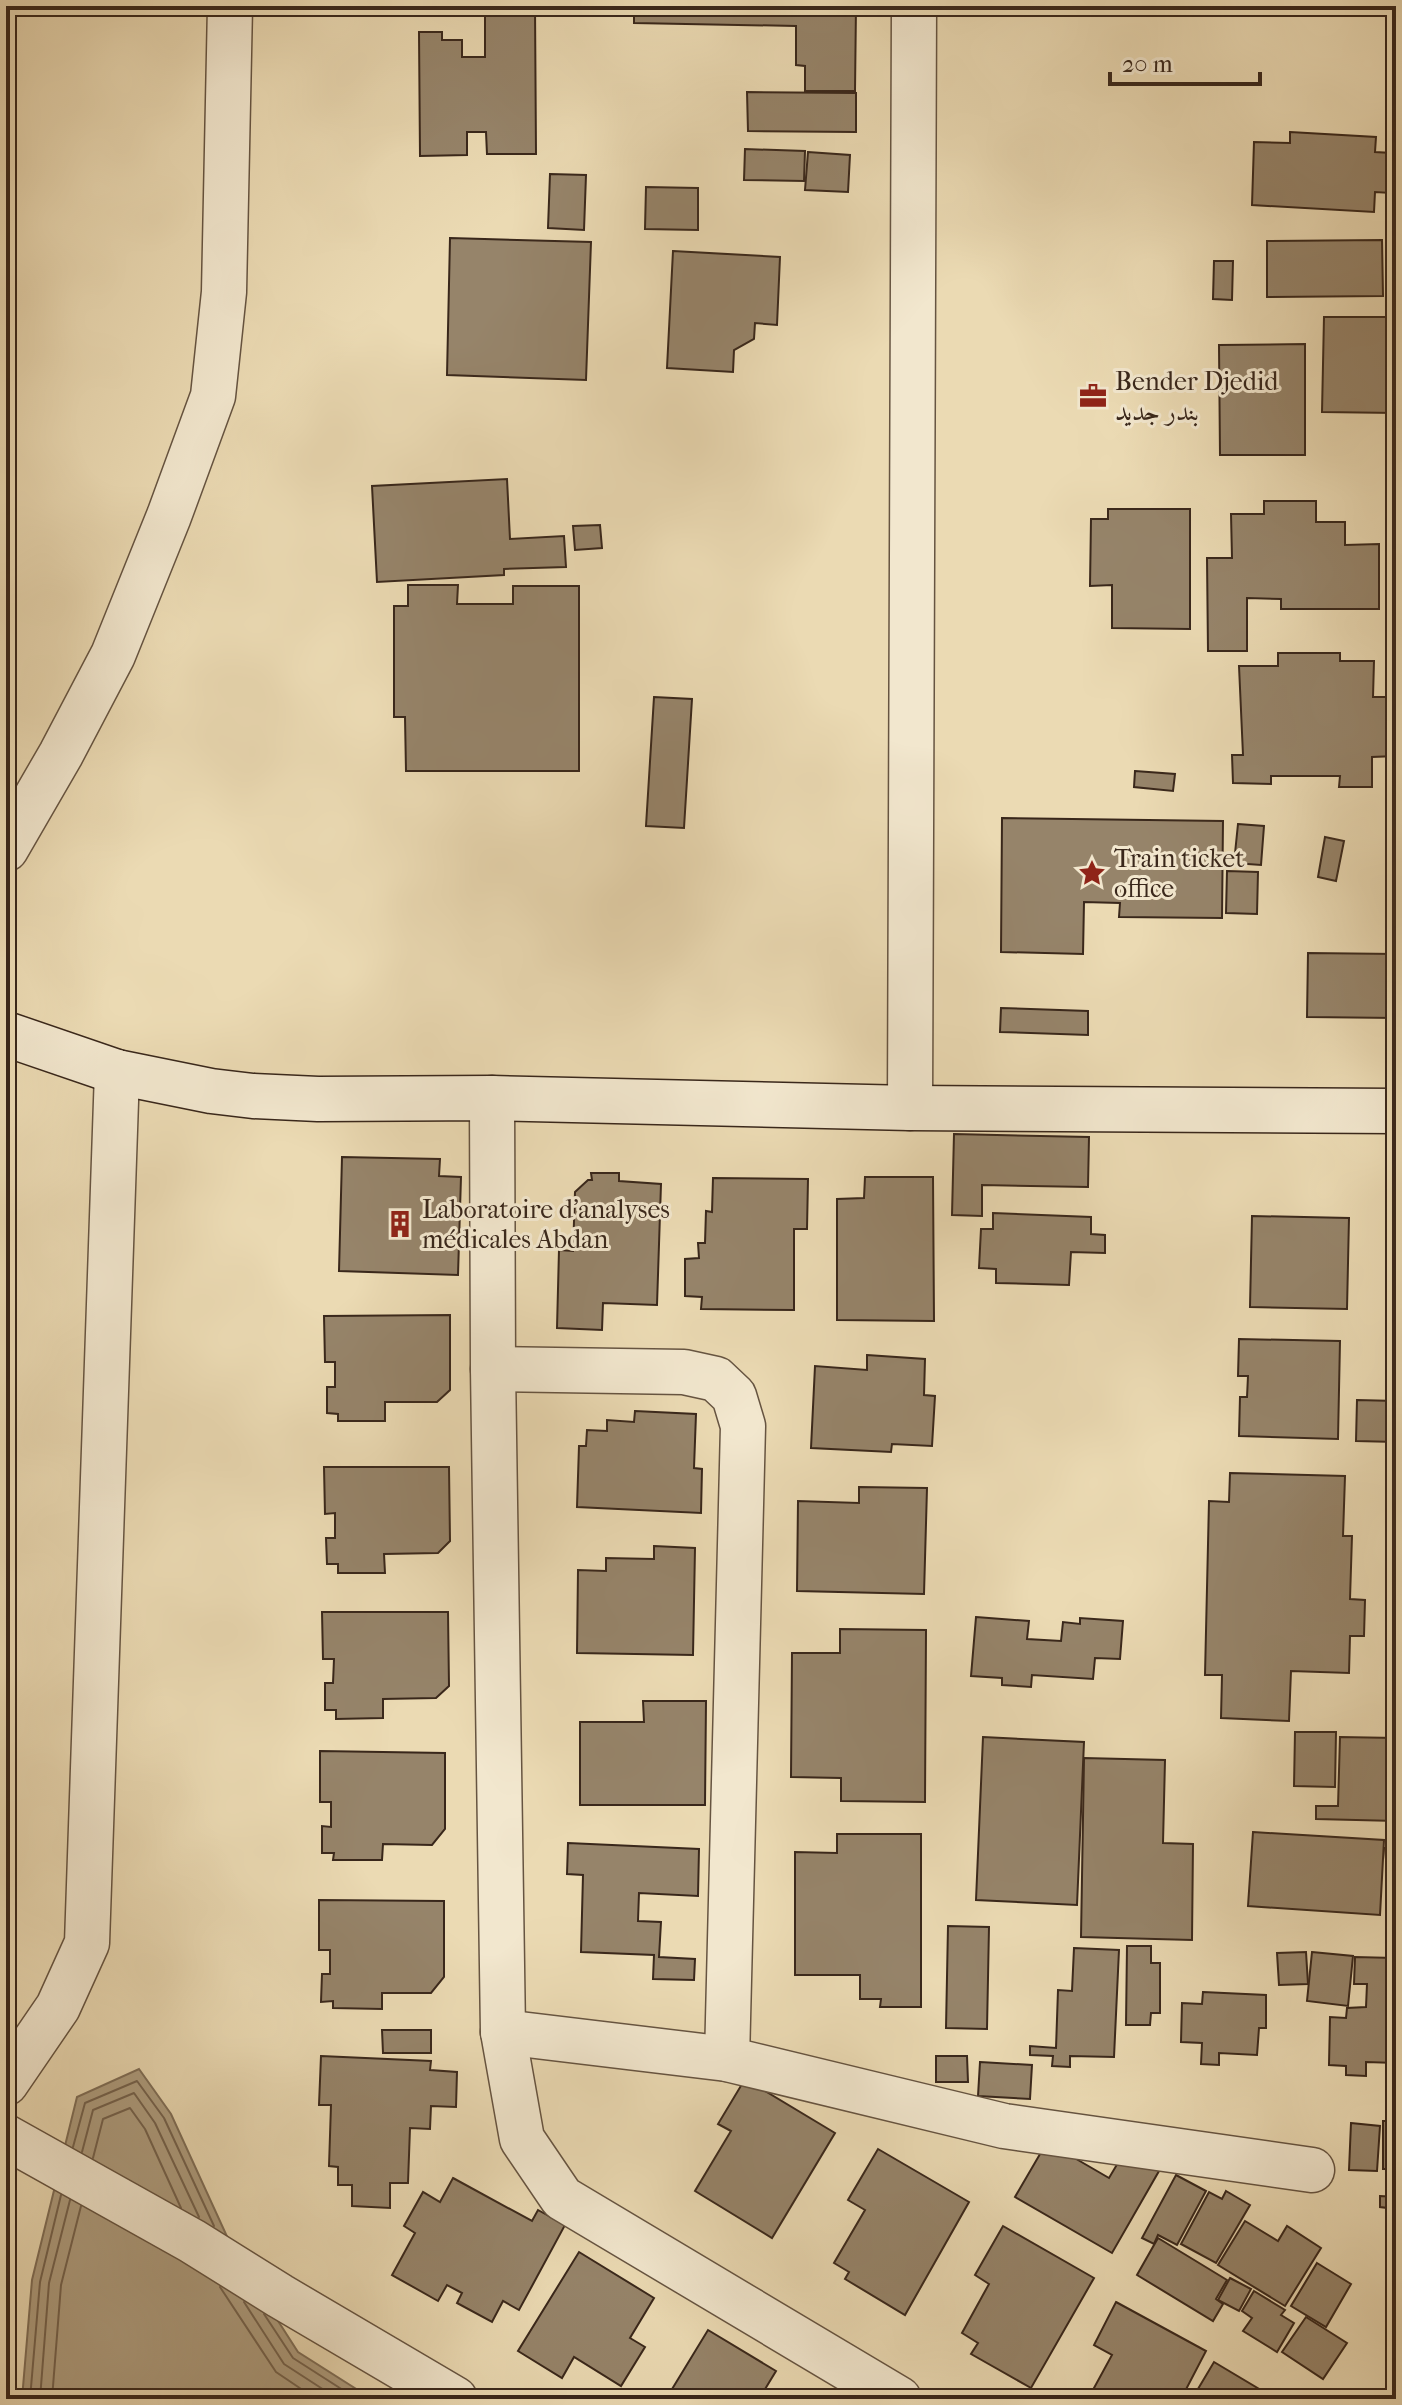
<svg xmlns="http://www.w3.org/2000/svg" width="1402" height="2405" font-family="'IM FELL French Canon',Amiri,serif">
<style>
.water{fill:#ae9d7f;stroke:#7f6e57;stroke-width:2}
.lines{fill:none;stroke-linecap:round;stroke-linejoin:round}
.shore{stroke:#74624d;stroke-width:2}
.building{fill:#96846a;stroke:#39271b;stroke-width:2}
.street-casing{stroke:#665441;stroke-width:47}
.secondary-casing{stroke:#39271b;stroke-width:47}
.street{stroke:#f2e7ce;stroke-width:44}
.secondary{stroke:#f2e7ce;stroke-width:44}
.labels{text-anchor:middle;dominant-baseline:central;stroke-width:6;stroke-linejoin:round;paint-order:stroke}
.poi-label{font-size:26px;fill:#39271b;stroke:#f2e7ce;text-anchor:start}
</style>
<rect width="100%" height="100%" fill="#ebdab3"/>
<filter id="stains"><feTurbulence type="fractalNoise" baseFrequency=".0025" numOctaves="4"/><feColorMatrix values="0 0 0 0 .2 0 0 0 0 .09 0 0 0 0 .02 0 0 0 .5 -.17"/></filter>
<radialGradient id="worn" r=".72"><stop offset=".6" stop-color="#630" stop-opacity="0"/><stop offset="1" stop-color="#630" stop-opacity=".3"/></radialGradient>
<path class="water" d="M 139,2069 L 171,2114 L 235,2254 L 298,2352 L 372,2399 L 22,2399 L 32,2280 L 77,2097 Z"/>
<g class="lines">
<g class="shore">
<path d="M 73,2147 L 85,2103 L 137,2081 L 164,2118 L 214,2226"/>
<path d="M 82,2152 L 93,2110 L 134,2093 L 155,2123 L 199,2217"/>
<path d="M 93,2158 L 103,2119 L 130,2108 L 145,2129 L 181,2208"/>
<path d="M 220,2287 L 276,2372 L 316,2399"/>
<path d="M 244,2302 L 284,2364 L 338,2399"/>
<path d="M 264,2314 L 293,2358 L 357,2399"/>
<path d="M 30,2399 L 40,2282 L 61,2195"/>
<path d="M 40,2399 L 49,2283 L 70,2200"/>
<path d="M 52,2399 L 61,2285 L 81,2206"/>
</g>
</g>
<g class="building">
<path d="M 485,6 L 535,6 L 536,154 L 487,154 L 486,132 L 467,132 L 467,155 L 420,156 L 419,32 L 442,32 L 442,40 L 462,40 L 462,57 L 485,57 Z"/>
<path d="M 634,6 L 856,6 L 855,91 L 805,91 L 805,66 L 796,65 L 796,26 L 634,23 Z"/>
<path d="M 747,92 L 856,93 L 856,132 L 748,131 Z"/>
<path d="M 1290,132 L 1376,137 L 1375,152 L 1392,153 L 1391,193 L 1375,192 L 1374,212 L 1252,205 L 1254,142 L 1290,143 Z"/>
<path d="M 745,149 L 805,151 L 804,181 L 744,180 Z"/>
<path d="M 808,152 L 850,155 L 848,192 L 805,190 Z"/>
<path d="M 550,174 L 586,175 L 584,230 L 548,228 Z"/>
<path d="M 646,187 L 698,188 L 698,230 L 645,229 Z"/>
<path d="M 450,238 L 591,242 L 586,380 L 447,375 Z"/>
<path d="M 1382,240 L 1383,296 L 1267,297 L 1267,241 Z"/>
<path d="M 673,251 L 780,257 L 777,325 L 755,323 L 754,339 L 734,350 L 733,372 L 667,368 Z"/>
<path d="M 1214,261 L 1233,261 L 1232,300 L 1213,299 Z"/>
<path d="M 1324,317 L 1396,317 L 1396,413 L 1322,412 Z"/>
<path d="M 1305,344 L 1305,455 L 1220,455 L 1219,345 Z"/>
<path d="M 507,479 L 510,539 L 564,536 L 566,567 L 504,569 L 504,575 L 377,582 L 372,486 Z"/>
<path d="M 1264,501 L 1316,501 L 1316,522 L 1345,522 L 1345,545 L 1379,544 L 1379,609 L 1281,609 L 1281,599 L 1247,598 L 1247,651 L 1208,651 L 1207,558 L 1232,558 L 1231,514 L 1264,514 Z"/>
<path d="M 1108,509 L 1190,509 L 1190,629 L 1112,628 L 1112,585 L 1090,586 L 1091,519 L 1108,519 Z"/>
<path d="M 600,525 L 602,548 L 575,550 L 573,526 Z"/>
<path d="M 408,585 L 458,585 L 457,604 L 513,604 L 513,586 L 579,586 L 579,771 L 406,771 L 405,717 L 394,717 L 394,606 L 408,606 Z"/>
<path d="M 1278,653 L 1340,653 L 1340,661 L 1374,661 L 1373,697 L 1396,697 L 1396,756 L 1372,757 L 1372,787 L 1339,787 L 1340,776 L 1271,776 L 1271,784 L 1233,783 L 1232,755 L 1243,755 L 1239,666 L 1278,666 Z"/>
<path d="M 654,697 L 692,699 L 684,828 L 646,826 Z"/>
<path d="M 1135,771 L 1175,774 L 1173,791 L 1134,787 Z"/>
<path d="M 1002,818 L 1223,821 L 1222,918 L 1119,917 L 1120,903 L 1084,902 L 1083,954 L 1001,952 Z"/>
<path d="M 1238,824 L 1264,826 L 1261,865 L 1234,863 Z"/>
<path d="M 1325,837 L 1344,841 L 1336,881 L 1318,877 Z"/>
<path d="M 1227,871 L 1258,872 L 1257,914 L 1226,913 Z"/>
<path d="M 1308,953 L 1396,954 L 1396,1018 L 1307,1017 Z"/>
<path d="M 1001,1008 L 1088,1011 L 1088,1035 L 1000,1032 Z"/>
<path d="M 954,1134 L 1089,1137 L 1088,1187 L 982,1185 L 982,1216 L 952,1215 Z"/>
<path d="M 342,1157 L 440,1159 L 439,1176 L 461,1177 L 458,1275 L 339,1271 Z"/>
<path d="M 591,1173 L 619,1173 L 619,1181 L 661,1184 L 657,1305 L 603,1303 L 602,1330 L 557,1328 L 559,1250 L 573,1251 L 575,1192 L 588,1180 L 592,1180 Z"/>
<path d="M 865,1177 L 933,1177 L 934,1321 L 837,1320 L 837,1199 L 864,1198 Z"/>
<path d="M 713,1178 L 808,1179 L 807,1229 L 794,1229 L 794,1310 L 701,1309 L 702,1297 L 685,1296 L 685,1259 L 699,1258 L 698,1243 L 705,1243 L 706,1211 L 712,1212 Z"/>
<path d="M 993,1213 L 1091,1217 L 1091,1234 L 1105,1235 L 1105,1253 L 1071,1252 L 1069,1285 L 996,1283 L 996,1269 L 979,1268 L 981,1229 L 993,1229 Z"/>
<path d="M 1252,1216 L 1349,1218 L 1347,1309 L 1250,1307 Z"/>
<path d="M 450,1315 L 450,1390 L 437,1402 L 385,1402 L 385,1421 L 338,1421 L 338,1414 L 327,1413 L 327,1387 L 335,1387 L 335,1362 L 325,1362 L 324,1316 Z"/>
<path d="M 1239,1339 L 1340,1341 L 1338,1439 L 1239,1436 L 1240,1397 L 1247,1397 L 1248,1376 L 1238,1376 Z"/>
<path d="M 867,1355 L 925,1359 L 924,1395 L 935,1396 L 932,1446 L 892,1444 L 891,1452 L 811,1448 L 815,1366 L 867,1370 Z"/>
<path d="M 1357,1400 L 1396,1401 L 1396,1442 L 1356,1441 Z"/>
<path d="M 635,1411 L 696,1414 L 694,1468 L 702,1469 L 701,1513 L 577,1507 L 579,1446 L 586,1446 L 587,1430 L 607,1431 L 607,1420 L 634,1422 Z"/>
<path d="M 324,1467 L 449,1467 L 450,1541 L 438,1553 L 384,1554 L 385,1573 L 338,1573 L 338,1564 L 327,1564 L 326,1538 L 335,1538 L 335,1513 L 325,1514 Z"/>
<path d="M 1230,1473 L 1345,1476 L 1343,1536 L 1352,1536 L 1350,1599 L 1365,1600 L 1364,1636 L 1350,1636 L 1349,1673 L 1291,1671 L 1289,1721 L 1221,1718 L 1222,1675 L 1205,1675 L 1209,1501 L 1229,1502 Z"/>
<path d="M 859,1487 L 927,1488 L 924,1594 L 797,1591 L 798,1501 L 859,1503 Z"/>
<path d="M 654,1546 L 695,1548 L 693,1655 L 577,1653 L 578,1570 L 606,1571 L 606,1558 L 654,1559 Z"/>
<path d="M 322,1612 L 448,1612 L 449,1686 L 436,1698 L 383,1699 L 383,1718 L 336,1719 L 336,1710 L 325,1710 L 325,1683 L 333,1683 L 334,1659 L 323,1659 Z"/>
<path d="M 976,1617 L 1029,1621 L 1027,1639 L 1061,1641 L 1063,1622 L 1080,1624 L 1080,1618 L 1123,1621 L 1120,1659 L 1095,1658 L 1093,1679 L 1032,1675 L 1031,1687 L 1002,1685 L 1002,1678 L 971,1676 Z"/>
<path d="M 840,1629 L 926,1630 L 925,1802 L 841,1801 L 841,1778 L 791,1777 L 792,1653 L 840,1653 Z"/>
<path d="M 643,1701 L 706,1701 L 705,1805 L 580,1805 L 580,1722 L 644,1722 Z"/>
<path d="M 1295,1732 L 1336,1732 L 1335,1787 L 1294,1786 Z"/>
<path d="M 983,1737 L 1084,1742 L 1077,1905 L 976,1900 Z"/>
<path d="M 1340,1737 L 1396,1738 L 1396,1821 L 1316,1819 L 1316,1806 L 1338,1806 Z"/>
<path d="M 320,1751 L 445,1753 L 445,1829 L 432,1845 L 383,1844 L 382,1860 L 333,1860 L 334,1853 L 322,1853 L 322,1826 L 331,1827 L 331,1802 L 320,1802 Z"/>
<path d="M 1084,1758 L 1165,1760 L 1163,1843 L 1193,1844 L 1192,1940 L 1081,1937 Z"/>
<path d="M 1253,1832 L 1384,1840 L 1380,1915 L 1248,1906 Z"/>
<path d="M 837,1834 L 921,1834 L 921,2007 L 880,2007 L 881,1999 L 860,1999 L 860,1975 L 795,1975 L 795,1852 L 837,1853 Z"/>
<path d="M 568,1843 L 699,1849 L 698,1896 L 639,1893 L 638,1921 L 661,1922 L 659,1957 L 695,1959 L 694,1980 L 653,1979 L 654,1955 L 581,1952 L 583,1875 L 567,1874 Z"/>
<path d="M 1385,1848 L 1396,1848 L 1396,1870 L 1387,1871 Z"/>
<path d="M 319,1900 L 444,1901 L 444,1977 L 431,1993 L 382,1993 L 382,2009 L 333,2008 L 333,2001 L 321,2002 L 322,1974 L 330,1974 L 330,1950 L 319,1950 Z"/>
<path d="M 948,1926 L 989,1927 L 987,2029 L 946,2028 Z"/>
<path d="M 1127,1946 L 1151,1946 L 1151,1963 L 1160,1963 L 1160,2013 L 1151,2013 L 1150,2025 L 1126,2025 Z"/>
<path d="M 1074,1948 L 1119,1950 L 1114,2057 L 1070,2056 L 1070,2067 L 1052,2066 L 1053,2056 L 1030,2055 L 1030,2046 L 1056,2048 L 1058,1990 L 1072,1991 Z"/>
<path d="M 1306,1952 L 1308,1984 L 1279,1985 L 1277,1953 Z"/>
<path d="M 1312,1952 L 1353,1956 L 1348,2006 L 1307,2001 Z"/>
<path d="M 1395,1953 L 1396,2063 L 1366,2062 L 1366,2076 L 1346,2075 L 1346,2066 L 1329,2065 L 1330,2017 L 1346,2018 L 1347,2008 L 1366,2007 L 1367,1984 L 1354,1984 L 1355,1957 L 1395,1958 Z"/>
<path d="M 1203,1992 L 1266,1995 L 1266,2028 L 1259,2028 L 1257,2055 L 1219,2053 L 1219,2065 L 1201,2064 L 1202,2043 L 1181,2042 L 1182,2003 L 1202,2004 Z"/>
<path d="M 382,2030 L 431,2030 L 431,2053 L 383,2053 Z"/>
<path d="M 321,2056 L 431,2061 L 430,2070 L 457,2072 L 456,2107 L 431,2106 L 430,2129 L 410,2128 L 408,2183 L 390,2183 L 390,2208 L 352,2206 L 352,2185 L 338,2185 L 338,2167 L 329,2166 L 331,2105 L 319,2105 Z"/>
<path d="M 936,2056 L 967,2056 L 968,2082 L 936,2082 Z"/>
<path d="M 980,2062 L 1032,2065 L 1030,2099 L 978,2096 Z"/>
<path d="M 745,2079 L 835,2133 L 772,2238 L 695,2191 L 731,2131 L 718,2124 Z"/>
<rect x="1383" y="2121" width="13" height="48"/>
<path d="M 1351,2123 L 1380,2126 L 1377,2171 L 1349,2170 Z"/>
<path d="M 1047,2142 L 1109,2178 L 1125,2151 L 1159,2171 L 1112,2253 L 1015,2197 Z"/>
<path d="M 878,2149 L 969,2202 L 905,2315 L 845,2279 L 849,2272 L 834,2263 L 865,2210 L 848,2200 Z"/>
<path d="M 1176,2175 L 1206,2191 L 1177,2245 L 1158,2235 L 1154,2244 L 1142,2238 Z"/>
<path d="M 453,2178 L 532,2221 L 538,2210 L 565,2225 L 519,2310 L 503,2301 L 492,2322 L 457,2303 L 462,2293 L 447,2285 L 438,2301 L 392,2275 L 415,2233 L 404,2226 L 423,2192 L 440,2202 Z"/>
<path d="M 1226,2191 L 1250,2205 L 1216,2263 L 1181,2244 L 1209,2192 L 1222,2199 Z"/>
<path d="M 1380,2196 L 1396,2197 L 1396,2209 L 1380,2207 Z"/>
<path d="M 1245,2221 L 1278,2241 L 1287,2226 L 1321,2248 L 1285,2306 L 1218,2265 Z"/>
<path d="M 1003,2226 L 1094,2278 L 1031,2388 L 971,2354 L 978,2343 L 962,2333 L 989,2284 L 975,2275 Z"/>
<path d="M 1158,2238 L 1227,2280 L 1216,2299 L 1223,2304 L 1213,2321 L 1137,2275 Z"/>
<path d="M 579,2252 L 654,2298 L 630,2338 L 645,2347 L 621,2386 L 574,2357 L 562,2378 L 518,2351 Z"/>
<path d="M 1317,2263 L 1351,2284 L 1326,2327 L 1291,2306 Z"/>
<path d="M 1230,2278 L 1251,2289 L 1239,2311 L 1218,2300 Z"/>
<path d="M 1254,2291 L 1285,2310 L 1281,2315 L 1294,2323 L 1277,2352 L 1243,2331 L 1252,2318 L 1242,2311 Z"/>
<path d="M 1116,2302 L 1206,2351 L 1181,2399 L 1088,2399 L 1112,2355 L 1094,2345 Z"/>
<path d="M 1306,2317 L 1347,2343 L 1323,2379 L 1282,2352 Z"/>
<path d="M 708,2330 L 776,2371 L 759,2399 L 666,2399 Z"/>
<path d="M 1214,2362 L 1276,2399 L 1192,2399 Z"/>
</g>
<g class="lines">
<g class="street-casing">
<g id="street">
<path d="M 6,849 L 61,754 L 113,655 L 169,516 L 213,396 L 224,292 L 230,6"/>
<path d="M 492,1098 L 493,1369 L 503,2032 L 522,2139 L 562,2198 L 899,2399"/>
<path d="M 910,1108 L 914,6"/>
<path d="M 493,1369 L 684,1372 L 716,1379 L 734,1396 L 743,1426 L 727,2059"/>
<path d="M 503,2032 L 727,2059 L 1004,2126 L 1312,2170"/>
<path d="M 6,2083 L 58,2007 L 87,1943 L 117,1072"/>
<path d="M 6,2137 L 192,2241 L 280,2296 L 455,2399"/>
</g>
</g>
<g class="secondary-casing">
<path id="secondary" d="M 6,1034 L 117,1072 L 211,1091 L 253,1096 L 318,1099 L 492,1098 L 910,1108 L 1396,1111"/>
</g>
<use href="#street" class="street"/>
<use href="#secondary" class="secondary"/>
</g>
<defs>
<g id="office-bare" transform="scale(2.16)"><path d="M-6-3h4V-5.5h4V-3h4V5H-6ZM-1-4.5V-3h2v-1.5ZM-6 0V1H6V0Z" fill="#8f2418" stroke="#f2e7ce" stroke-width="2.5" paint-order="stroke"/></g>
<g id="sight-bare" transform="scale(2.16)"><path d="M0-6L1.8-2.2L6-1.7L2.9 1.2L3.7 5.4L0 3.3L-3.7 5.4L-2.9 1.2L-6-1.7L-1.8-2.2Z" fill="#8f2418" stroke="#f2e7ce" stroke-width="2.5" paint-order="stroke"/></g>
<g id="building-bare" transform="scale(2.16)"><path d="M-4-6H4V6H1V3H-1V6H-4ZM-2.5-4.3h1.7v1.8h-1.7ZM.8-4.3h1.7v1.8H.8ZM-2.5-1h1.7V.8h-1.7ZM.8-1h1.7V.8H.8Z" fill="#8f2418" stroke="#f2e7ce" stroke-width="2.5" paint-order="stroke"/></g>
</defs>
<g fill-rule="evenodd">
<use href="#office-bare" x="1093" y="396"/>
<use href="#sight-bare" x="1092" y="873"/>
<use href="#building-bare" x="400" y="1224"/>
</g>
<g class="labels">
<g class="poi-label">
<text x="1115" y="381">Bender Djedid<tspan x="1115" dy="30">بندر جديد</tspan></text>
<text x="1114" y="858">Train ticket<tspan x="1114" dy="30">office</tspan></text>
<text x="422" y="1209">Laboratoire d'analyses<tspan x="422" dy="30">médicales Abdan</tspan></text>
</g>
</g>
<rect width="1402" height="2405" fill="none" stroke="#ebdab3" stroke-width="32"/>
<rect x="8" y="8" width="1386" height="2389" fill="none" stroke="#39271b" stroke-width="4"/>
<rect x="16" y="16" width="1370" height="2373" fill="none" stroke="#39271b" stroke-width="2"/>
<path d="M1110 72v12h150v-12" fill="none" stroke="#39271b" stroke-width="4"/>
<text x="1122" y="72" font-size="24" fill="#39271b" stroke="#f2e7ce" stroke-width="6" paint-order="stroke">20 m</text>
<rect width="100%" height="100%" filter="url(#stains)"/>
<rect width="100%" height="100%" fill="url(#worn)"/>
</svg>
